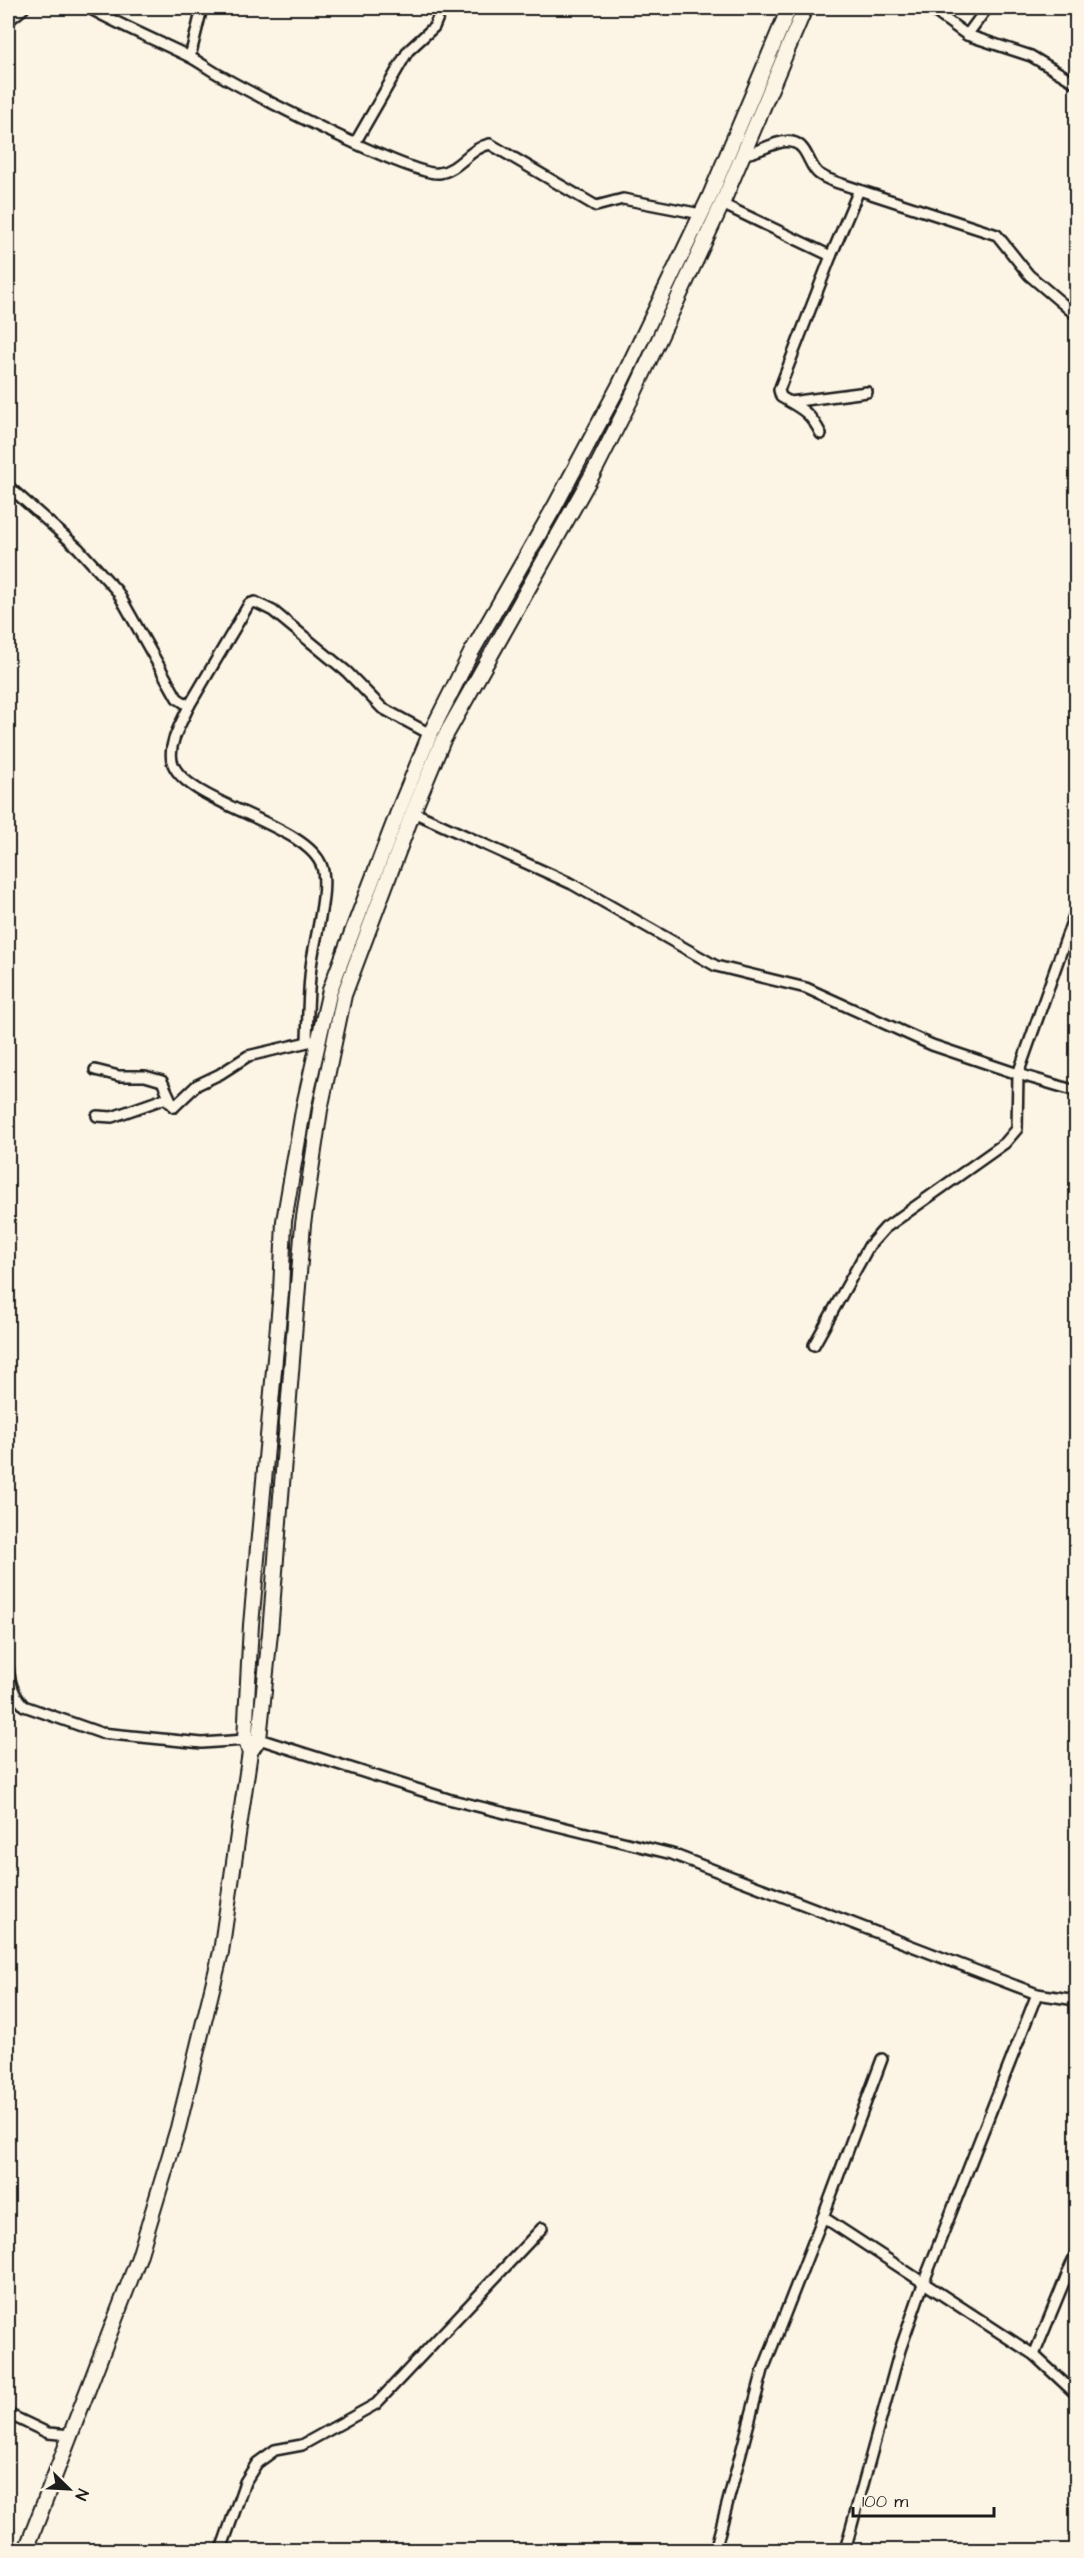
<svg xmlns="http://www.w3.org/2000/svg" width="1084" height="2558" font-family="'Architects Daughter',sans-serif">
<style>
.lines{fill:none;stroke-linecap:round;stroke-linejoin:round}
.street-casing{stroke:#1c1c1c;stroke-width:14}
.primary-casing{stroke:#1c1c1c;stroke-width:18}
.street{stroke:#fcf5e5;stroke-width:9}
.primary{stroke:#fcf5e5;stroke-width:14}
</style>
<rect width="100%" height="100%" fill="#fcf5e5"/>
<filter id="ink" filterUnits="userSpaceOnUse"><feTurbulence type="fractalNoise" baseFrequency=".0167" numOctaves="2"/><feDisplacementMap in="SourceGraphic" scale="12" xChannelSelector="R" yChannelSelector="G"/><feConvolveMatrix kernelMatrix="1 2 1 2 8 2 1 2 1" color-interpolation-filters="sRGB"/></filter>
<g filter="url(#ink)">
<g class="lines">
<g class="street-casing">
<g id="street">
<path d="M 89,8 C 122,26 155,40 188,56 C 200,62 211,71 223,77 C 254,95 414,177 439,173 C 460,170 469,148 490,144 L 596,206 L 623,199 L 701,214"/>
<path d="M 930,8 L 967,35 L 1031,56 L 1076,83"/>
<path d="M 8,21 L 24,8"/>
<path d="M 967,35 L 987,8"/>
<path d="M 190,57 L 202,8"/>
<path d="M 355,143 L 408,51 L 434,27 L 442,8"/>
<path d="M 742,154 C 759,154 775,139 792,142 C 808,145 808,166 819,174 C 830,182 847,185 859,190"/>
<path d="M 722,204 L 831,256"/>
<path d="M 790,402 L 867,392"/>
<path d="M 821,434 C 810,412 802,409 781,397 L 779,390 L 831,256 L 859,190 L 997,235 L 1029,275 L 1076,315"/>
<path d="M 8,486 L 78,548 L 117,591 L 177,698 L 189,706 L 249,604 L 255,602 L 273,611 L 347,672 L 382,708 L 430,734"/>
<path d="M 189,706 C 182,722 168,743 172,761 C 182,803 308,823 322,867 C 329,891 314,941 311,967 C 308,991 308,1016 307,1040"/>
<path d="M 413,812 L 572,884 L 716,966 L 806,988 L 932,1045 L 1018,1074 L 1076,1091"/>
<path d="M 95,1070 L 119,1076 L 145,1076 L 162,1081 L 174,1107"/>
<path d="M 174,1107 L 197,1085 L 220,1074 L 248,1056 L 312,1041"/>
<path d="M 97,1116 L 112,1117 L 166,1098 L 170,1103"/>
<path d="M 814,1345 L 869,1246 L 885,1228 L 1005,1143 L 1017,1129 L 1018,1074 L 1076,910"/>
<path d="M 8,1667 C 10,1683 13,1694 24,1706 L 101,1733 L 202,1743 L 259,1739 L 448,1799 L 672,1854 L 1037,1994 L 1076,2000"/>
<path d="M 823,2217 L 1034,2355 L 1076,2394"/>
<path d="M 1034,2355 L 1076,2253"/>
<path d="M 8,2414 L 48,2433 L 72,2435"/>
<path d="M 221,2550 L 245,2482 L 257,2463 L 275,2450 L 302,2445 L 376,2404 L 542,2228"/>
<path d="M 715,2550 L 763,2370 L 823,2217 L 882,2059"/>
<path d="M 845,2550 L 900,2350 L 923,2284 L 1037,1994"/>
</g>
</g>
<g class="primary-casing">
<g id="primary">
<path d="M 250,1752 L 245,1739 L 251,1625 L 281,1292 L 284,1221 L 304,1105 L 330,990 L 400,807 L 430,734 L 471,653 L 555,506 L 620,384 L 709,198 L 789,8"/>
<path d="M 26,2550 L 139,2257 L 178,2128 L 221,1952 L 250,1752 L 259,1739 L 270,1633 L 303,1224 L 320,1110 L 344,995 L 413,812 L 443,740 L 597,466 L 635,391 L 722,204 L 805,8"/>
</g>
</g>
<use href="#street" class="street"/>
<use href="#primary" class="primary"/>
</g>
</g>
<rect width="1084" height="2558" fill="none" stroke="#fcf5e5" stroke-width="30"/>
<rect x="15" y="15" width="1054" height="2528" fill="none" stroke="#1c1c1c" stroke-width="2" filter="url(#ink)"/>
<g transform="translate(69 2489) rotate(114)" stroke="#fcf5e5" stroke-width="4.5" paint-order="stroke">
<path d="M0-4.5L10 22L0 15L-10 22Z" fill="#1c1c1c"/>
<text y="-9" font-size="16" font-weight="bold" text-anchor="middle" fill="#1c1c1c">N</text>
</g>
<path d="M853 2507v9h141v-9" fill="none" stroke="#1c1c1c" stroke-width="3"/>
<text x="862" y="2507" font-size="18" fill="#1c1c1c" stroke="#fcf5e5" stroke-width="4.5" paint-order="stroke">100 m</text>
</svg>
